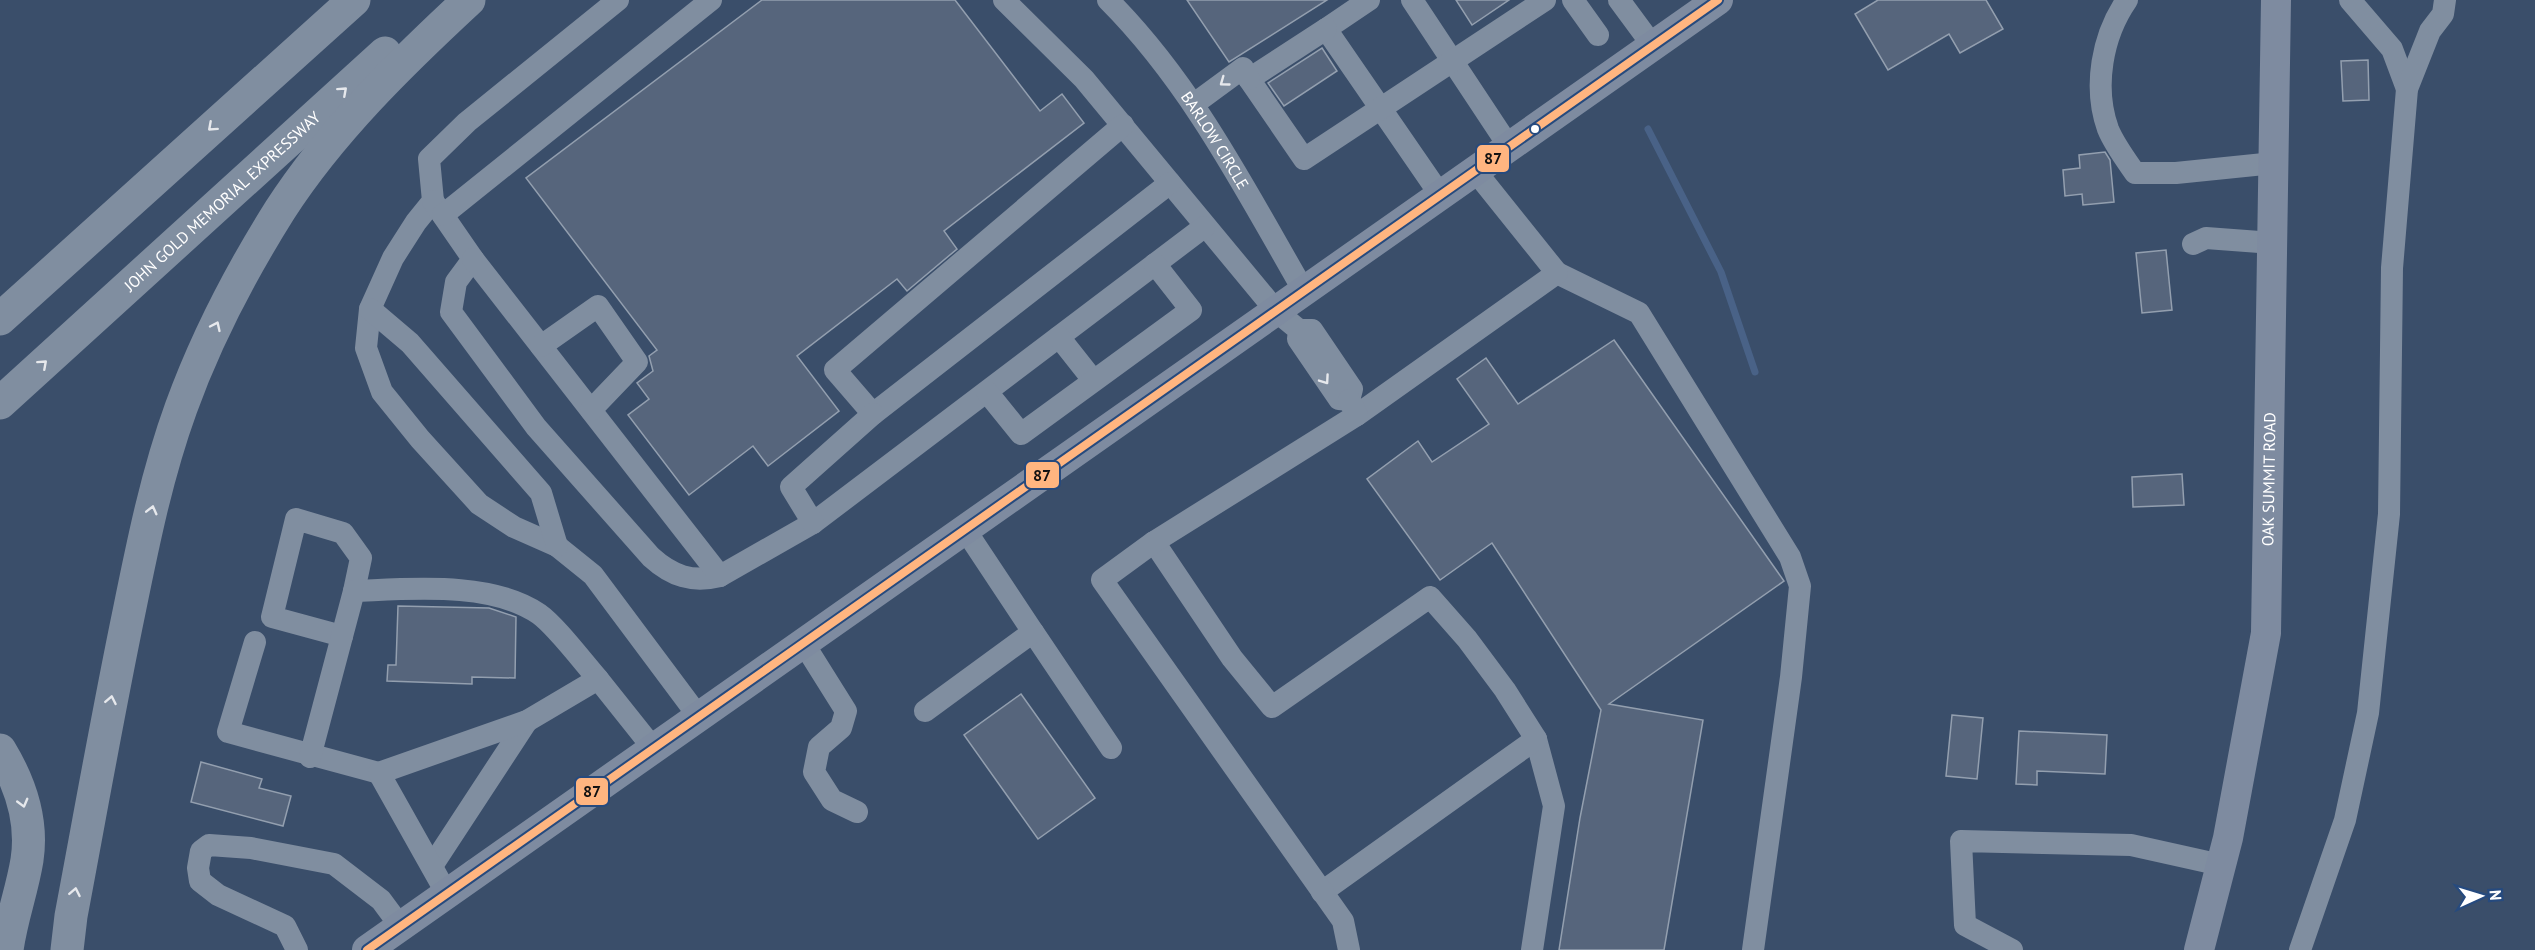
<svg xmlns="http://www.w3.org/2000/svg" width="2535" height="950" font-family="'PT Sans',sans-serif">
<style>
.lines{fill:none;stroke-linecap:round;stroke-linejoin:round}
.stream{stroke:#496287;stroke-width:7}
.building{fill:#56657c;stroke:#939faf;stroke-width:1.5}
.minor{stroke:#808ea0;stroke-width:22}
.major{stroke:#7e8ba0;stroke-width:30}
.highway{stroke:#808ea0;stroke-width:33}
.bus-1-casing{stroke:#264a7e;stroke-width:12}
.bus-1{stroke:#ffb580;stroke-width:8}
.oneway{stroke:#e6e8ec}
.bus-dot{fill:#fff;stroke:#264a7e;stroke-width:2}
.labels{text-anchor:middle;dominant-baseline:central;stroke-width:4.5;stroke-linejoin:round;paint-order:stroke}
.street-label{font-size:16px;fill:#fff;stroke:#264a7e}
.line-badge{stroke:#264a7e;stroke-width:2}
.pale-badge-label{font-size:16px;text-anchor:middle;font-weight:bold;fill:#111}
</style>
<rect width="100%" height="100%" fill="#3a4e6a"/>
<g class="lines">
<path class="stream" d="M 1648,129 L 1721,272 L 1755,372"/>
</g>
<g class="building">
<path d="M 762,0 L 955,0 L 1040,111 L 1062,94 L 1084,123 L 944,231 L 957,249 L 907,291 L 897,279 L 797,356 L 839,411 L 768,466 L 753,446 L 689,495 L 628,415 L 649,399 L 637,383 L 653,371 L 649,356 L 657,350 L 526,178 Z"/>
<path d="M 1187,0 L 1327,0 L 1229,62 Z"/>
<path d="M 1456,0 L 1509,0 L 1472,25 Z"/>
<path d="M 1878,0 L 1986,0 L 2003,29 L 1960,53 L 1949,34 L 1888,70 L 1855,14 Z"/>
<path d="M 1322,48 L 1337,71 L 1284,106 L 1268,83 Z"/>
<path d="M 2368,60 L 2369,100 L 2343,101 L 2341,61 Z"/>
<path d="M 2105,152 L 2110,160 L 2114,202 L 2083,205 L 2082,194 L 2065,196 L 2063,170 L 2080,168 L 2079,155 Z"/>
<path d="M 2166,250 L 2172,310 L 2142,313 L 2136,253 Z"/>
<path d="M 1614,340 L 1784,581 L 1609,704 L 1703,720 L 1664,950 L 1559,950 L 1580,818 L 1601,710 L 1492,543 L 1440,580 L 1367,479 L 1418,441 L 1432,462 L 1489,424 L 1457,379 L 1486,358 L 1518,404 Z"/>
<path d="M 2182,474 L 2184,505 L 2133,507 L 2132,477 Z"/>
<path d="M 398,606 L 489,608 L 516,617 L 515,678 L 472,677 L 472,684 L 387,681 L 388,665 L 396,665 Z"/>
<path d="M 1021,694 L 1095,798 L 1038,839 L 964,735 Z"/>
<path d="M 1952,715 L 1983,718 L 1977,779 L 1946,776 Z"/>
<path d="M 2019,731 L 2107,735 L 2105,774 L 2037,771 L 2037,785 L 2016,784 Z"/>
<path d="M 201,762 L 262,779 L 259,788 L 291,796 L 283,826 L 191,802 Z"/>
</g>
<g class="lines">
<g class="minor">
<path d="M 618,0 L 467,122 L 429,159 L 433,201 L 416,222 L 393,258 L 370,309 L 366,348 L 382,392 L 420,439 L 479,504 L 514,527 L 557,546 L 593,575 L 699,717"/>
<path d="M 1004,0 L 1084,79 L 1277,312 L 1299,330 L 1312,330 L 1352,389 L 1349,400 L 1339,399 L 1298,339 L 1299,330"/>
<path id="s1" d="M 1108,0 C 1192,84 1246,191 1305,293"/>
<path d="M 1369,0 L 1326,29 L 1441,196"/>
<path d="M 1412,0 L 1510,148"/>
<path d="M 1573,0 L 1598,35"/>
<path d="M 1619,0 L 1653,46"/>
<path d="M 2127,0 C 2102,36 2093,87 2108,129 C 2114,144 2126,160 2135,173 L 2176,173 L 2274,163"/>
<path d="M 2350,0 L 2392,49 L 2407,89"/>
<path d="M 1326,29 L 1249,79 L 1304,159 L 1545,0"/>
<path d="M 1194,104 L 1243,68 L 1249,79"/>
<path d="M 1123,125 L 835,370 L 873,414 L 1170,183"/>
<path d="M 433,201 L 473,259 L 456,282 L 451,312 L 536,427 L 651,557 C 672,576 692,583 720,576 L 813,523 L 1204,227"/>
<path d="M 443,215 L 711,0"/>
<path d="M 2193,244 L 2206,238 L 2273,243"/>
<path d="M 473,259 L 720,576"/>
<path d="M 1557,273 L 1639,313 L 1790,557 L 1800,586 L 1791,677 L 1753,950"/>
<path d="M 370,309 L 410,343 L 541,493 L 557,546"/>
<path d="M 1059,337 L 1093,380"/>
<path d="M 541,346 L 598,306 L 637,362 L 591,410"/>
<path d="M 987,392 L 1021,434 L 1191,310 L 1155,264"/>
<path d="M 1357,415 L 1557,273 L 1476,172"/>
<path d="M 813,523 L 791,487 L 873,414"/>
<path d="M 1154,542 L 1232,658 L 1272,707 L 1430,597 L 1467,639 L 1505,690 L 1536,739 L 1554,806 L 1532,950"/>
<path d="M 1033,632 L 1111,748"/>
<path d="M 342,636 L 272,617 L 296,519 L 343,533 L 361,558 L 354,591"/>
<path d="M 255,642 L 228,732 L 379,773"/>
<path d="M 804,644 L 846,711 L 841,728 L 819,747 L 814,772 L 832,800 L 857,812"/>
<path d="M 925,711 L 1033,632 L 966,531"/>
<path d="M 310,757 L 354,591 C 410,589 491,581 539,614 C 556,626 583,662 598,679"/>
<path d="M 432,866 L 527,721"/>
<path d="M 1322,892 L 1536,739"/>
<path d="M 447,894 L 379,773 L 527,721 L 598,679 L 653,748"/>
<path d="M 297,950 L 285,926 L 218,895 L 200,881 L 198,868 L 201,851 L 209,845 L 251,848 L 334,864 L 381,900 L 401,927"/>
<path d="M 1349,950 L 1343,921 L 1102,580 L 1154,542 L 1357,415 L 1349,400"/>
<path d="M 2012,950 L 1965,925 L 1961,841 L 2131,845 L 2221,865"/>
<path d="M 2300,950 L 2345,820 L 2368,713 L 2389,514 L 2392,268 L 2407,89 L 2430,31 L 2443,14 L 2445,0"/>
</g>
<g class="major">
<path d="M 367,950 L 1718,0"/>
<path id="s2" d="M 2199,950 L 2228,838 L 2266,633 L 2276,0"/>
</g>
<g class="highway">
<path d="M 0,319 L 354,0"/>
<path id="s3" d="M 0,403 L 385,53"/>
<path d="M 0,750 C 20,783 33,821 27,860 C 22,891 11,919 7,950"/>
<path d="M 67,950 L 71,916 C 90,815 108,713 129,612 C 143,543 157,474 181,408 C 206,339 241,272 280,210 C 331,131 400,64 469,0"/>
</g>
<g class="bus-1-casing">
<path id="bus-1" d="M 367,950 L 1718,0"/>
</g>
<use href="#bus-1" class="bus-1"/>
</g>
<defs><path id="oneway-chevron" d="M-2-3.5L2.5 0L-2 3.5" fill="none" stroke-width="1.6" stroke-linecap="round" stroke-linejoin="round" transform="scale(1.5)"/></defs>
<g class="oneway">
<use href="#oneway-chevron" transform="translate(1224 82) rotate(144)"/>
<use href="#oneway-chevron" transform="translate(343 91) rotate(-42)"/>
<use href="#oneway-chevron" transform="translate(212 127) rotate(138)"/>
<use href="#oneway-chevron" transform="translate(216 326) rotate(-65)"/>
<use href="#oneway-chevron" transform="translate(43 364) rotate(-42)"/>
<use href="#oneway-chevron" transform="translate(1325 380) rotate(55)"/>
<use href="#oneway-chevron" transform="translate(152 510) rotate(-76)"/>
<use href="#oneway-chevron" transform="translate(111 700) rotate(-79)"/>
<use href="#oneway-chevron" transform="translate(23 803) rotate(75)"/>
<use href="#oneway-chevron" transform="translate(75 892) rotate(-79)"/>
</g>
<circle class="bus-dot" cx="1535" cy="129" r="5"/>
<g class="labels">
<g class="street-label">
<text stroke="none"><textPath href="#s1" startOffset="177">BARLOW CIRCLE</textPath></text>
<text stroke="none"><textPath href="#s3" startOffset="300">JOHN GOLD MEMORIAL EXPRESSWAY</textPath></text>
<text stroke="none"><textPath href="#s2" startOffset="478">OAK SUMMIT ROAD</textPath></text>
</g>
</g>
<g class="line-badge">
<rect x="1476" y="144" width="34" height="29" rx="6" fill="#ffb580"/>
<rect x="1025" y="461" width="35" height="28" rx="6" fill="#ffb580"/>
<rect x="575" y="777" width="34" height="29" rx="6" fill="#ffb580"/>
</g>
<g class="pale-badge-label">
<text x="1493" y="164">87</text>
<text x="1042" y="481">87</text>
<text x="592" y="797">87</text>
</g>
<g transform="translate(2481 896) rotate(86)" stroke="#264a7e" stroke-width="4.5" paint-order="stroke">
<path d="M0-4.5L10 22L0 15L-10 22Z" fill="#ffffff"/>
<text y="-9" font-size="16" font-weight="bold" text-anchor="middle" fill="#ffffff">N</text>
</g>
</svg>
